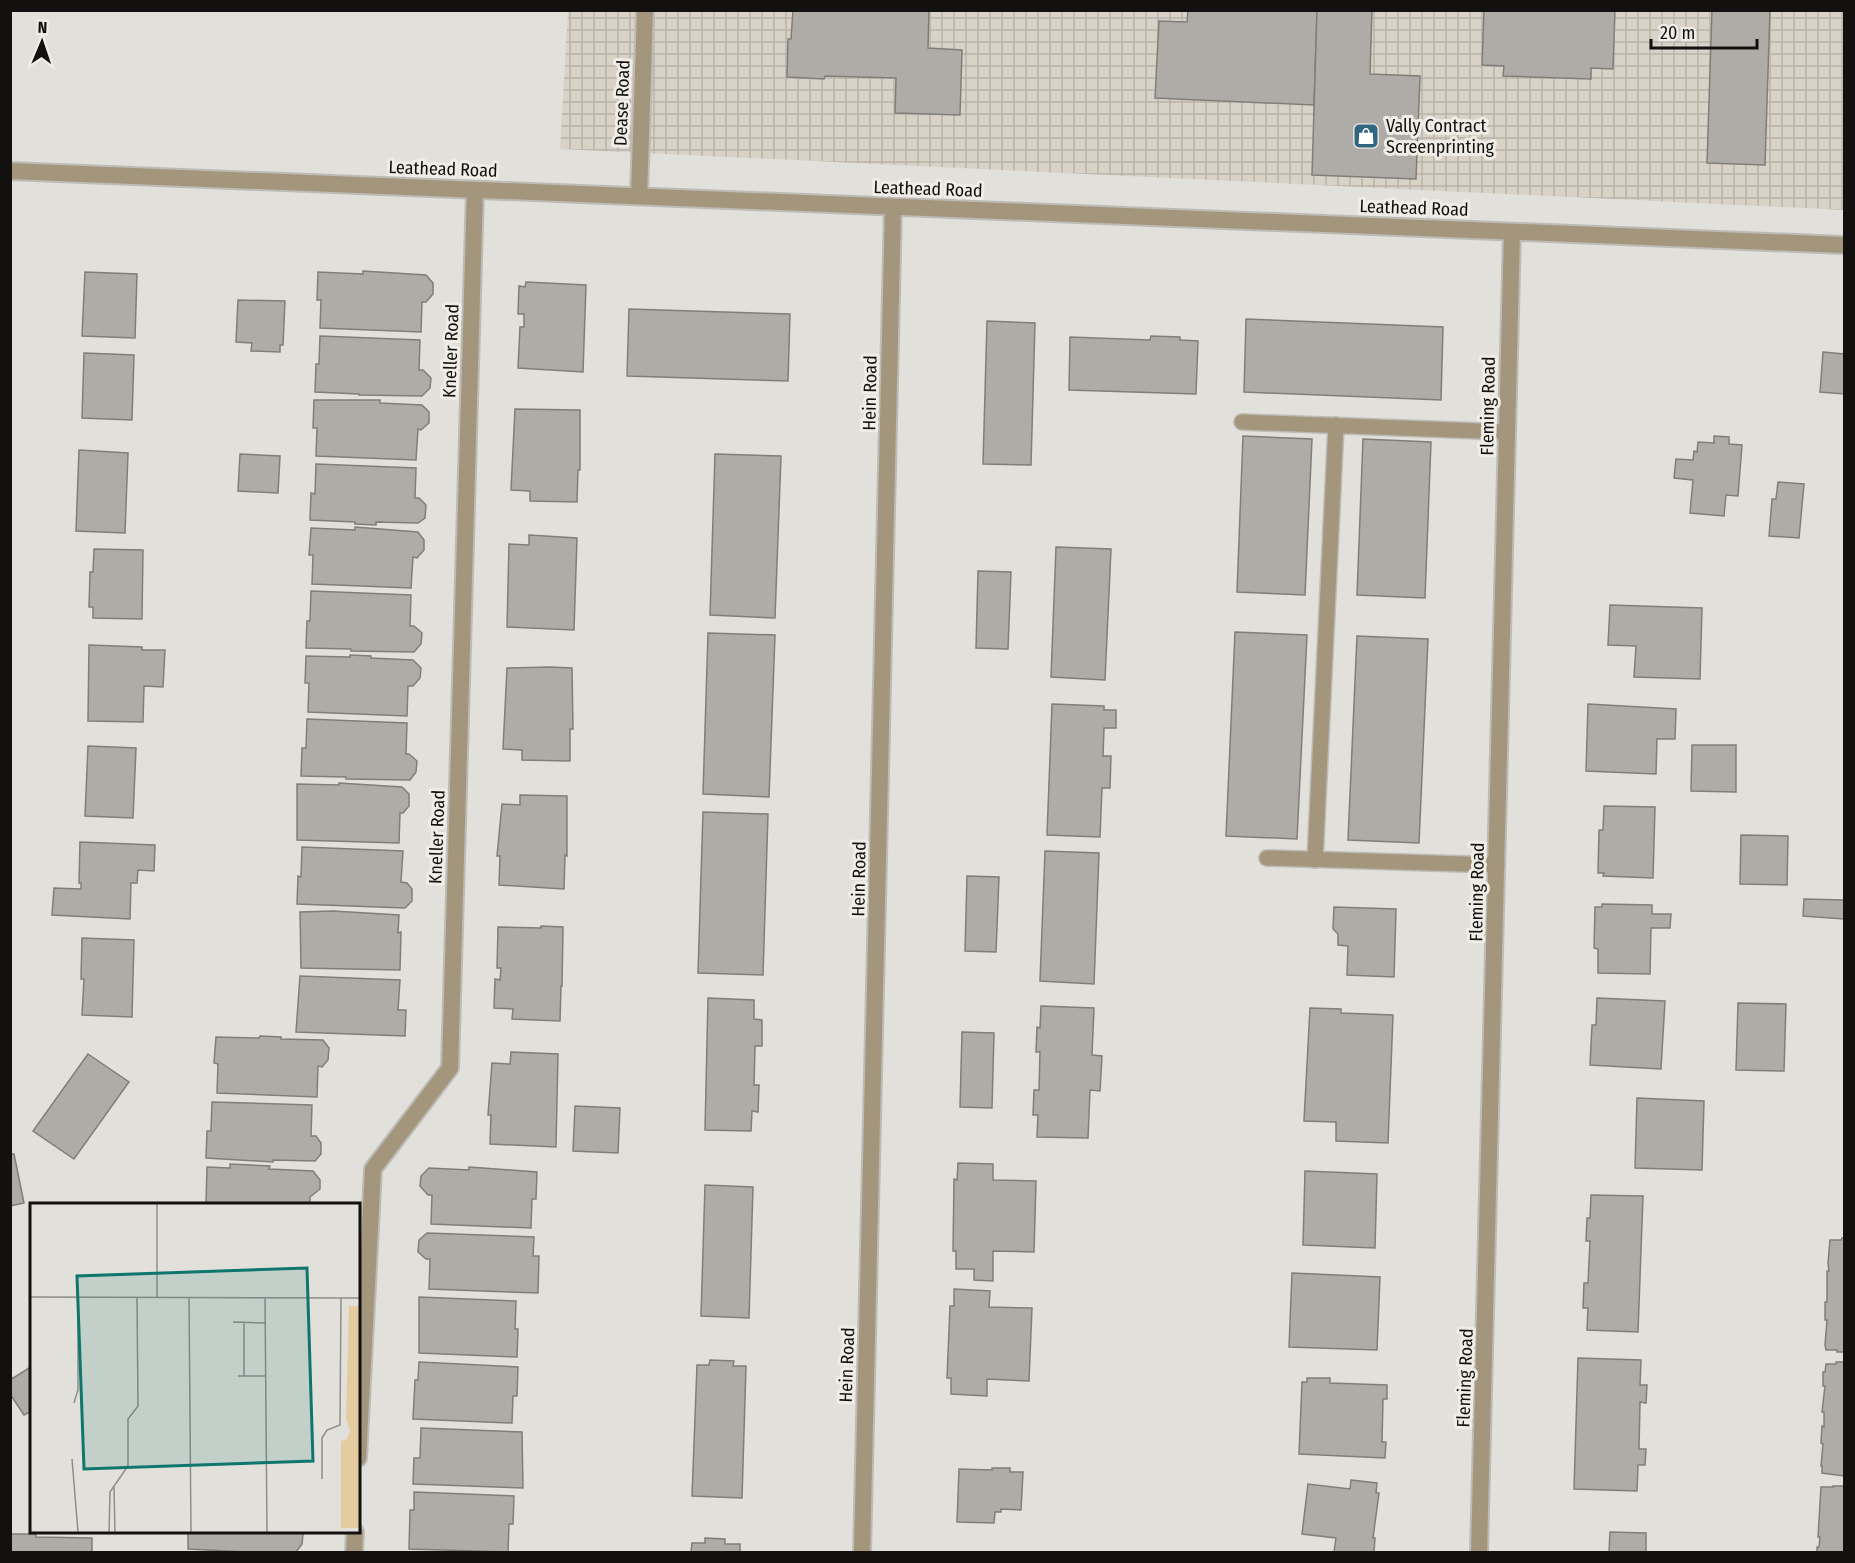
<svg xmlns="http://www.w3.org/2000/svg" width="1855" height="1563" font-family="'Fira Sans Condensed',sans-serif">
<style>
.industrial{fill:url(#industrial-grid)}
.building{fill:#afaca7;stroke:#817e7a;stroke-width:1.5}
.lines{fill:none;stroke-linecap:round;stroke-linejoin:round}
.service-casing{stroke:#bdbbb5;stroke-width:18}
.minor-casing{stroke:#bdbbb5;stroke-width:20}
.tertiary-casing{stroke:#bdbbb5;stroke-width:20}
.service{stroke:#a3967d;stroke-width:15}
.minor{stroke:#a3967d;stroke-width:16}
.tertiary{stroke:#a3967d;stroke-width:16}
.labels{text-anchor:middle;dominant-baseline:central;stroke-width:6;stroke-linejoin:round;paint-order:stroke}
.street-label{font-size:18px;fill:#12110f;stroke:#f0ede7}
.poi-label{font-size:18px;fill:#12110f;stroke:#f0ede7;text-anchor:start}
.inset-road{fill:none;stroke:#8f8d89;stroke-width:1.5}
.view{fill:#0f766e;fill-opacity:0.15;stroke:#0f766e;stroke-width:3}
.inset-edge{fill:none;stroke:#12110f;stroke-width:3}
</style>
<defs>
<pattern id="industrial-grid" width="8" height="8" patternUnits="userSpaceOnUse" patternTransform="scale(1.5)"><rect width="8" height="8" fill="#d9d2c6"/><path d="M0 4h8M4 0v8" fill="none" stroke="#b9b3a9"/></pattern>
</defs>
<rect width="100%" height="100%" fill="#e2e0da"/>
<path class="industrial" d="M 568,11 L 1844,11 L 1844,210 L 560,149 Z"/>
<g class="building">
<path d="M 793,10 L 929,10 L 928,48 L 962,50 L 960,115 L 895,113 L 896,78 L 825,76 L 824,79 L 787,77 L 788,39 L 791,39 Z"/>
<path d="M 1188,10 L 1317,10 L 1314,105 L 1155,98 L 1159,21 L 1187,22 Z"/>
<path d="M 1317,10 L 1372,10 L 1370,74 L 1420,76 L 1416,179 L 1312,175 Z"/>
<path d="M 1484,10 L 1615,10 L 1613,69 L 1591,68 L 1591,79 L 1503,76 L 1504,66 L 1482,65 Z"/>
<path d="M 1712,10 L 1770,10 L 1765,165 L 1707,163 Z"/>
<path d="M 363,271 L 426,275 L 433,283 L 433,294 L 426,302 L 422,302 L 421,332 L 320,328 L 321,300 L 317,300 L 318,272 L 363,274 Z"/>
<path d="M 85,272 L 137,274 L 135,338 L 82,336 Z"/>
<path d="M 526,282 L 586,285 L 583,372 L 518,368 L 520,327 L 524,327 L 524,314 L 518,314 L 519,286 L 525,287 Z"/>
<path d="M 238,300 L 285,301 L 283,345 L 280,345 L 280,352 L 251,351 L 252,343 L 236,342 Z"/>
<path d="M 629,309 L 790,314 L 788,381 L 627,376 Z"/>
<path d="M 1246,319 L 1443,327 L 1441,400 L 1244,392 Z"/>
<path d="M 987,321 L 1035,323 L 1031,465 L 983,464 Z"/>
<path d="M 320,336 L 420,340 L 419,370 L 423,370 L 431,378 L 430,388 L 422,396 L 359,395 L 359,394 L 315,392 L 316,364 L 319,364 Z"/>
<path d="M 1151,336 L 1180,337 L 1180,340 L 1198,341 L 1196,394 L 1069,390 L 1070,337 L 1150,340 Z"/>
<path d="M 1823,352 L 1844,354 L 1844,394 L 1820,392 Z"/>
<path d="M 84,353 L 134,355 L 132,420 L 82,418 Z"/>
<path d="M 314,400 L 380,400 L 380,403 L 422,405 L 429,412 L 429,423 L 421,430 L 418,429 L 416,460 L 316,456 L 317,428 L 313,428 Z"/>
<path d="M 515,409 L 580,410 L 580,470 L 578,470 L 577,502 L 530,501 L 530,491 L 511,490 Z"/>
<path d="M 1243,436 L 1312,439 L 1305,595 L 1237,592 Z"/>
<path d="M 1714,436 L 1729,437 L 1729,444 L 1742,445 L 1738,496 L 1726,495 L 1724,516 L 1690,513 L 1693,480 L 1674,478 L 1676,459 L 1693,460 L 1694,451 L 1697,452 L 1698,442 L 1714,443 Z"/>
<path d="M 1363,439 L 1431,442 L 1425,598 L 1357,595 Z"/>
<path d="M 79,450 L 128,453 L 125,533 L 76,531 Z"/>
<path d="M 240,454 L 280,456 L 278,493 L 238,491 Z"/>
<path d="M 715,454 L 781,456 L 775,618 L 710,615 Z"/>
<path d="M 316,464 L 416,468 L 415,498 L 419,498 L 426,505 L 425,518 L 418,523 L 376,522 L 376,525 L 355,524 L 355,522 L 310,520 L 311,493 L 315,494 Z"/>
<path d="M 1778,482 L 1804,484 L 1799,538 L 1769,536 L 1772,499 L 1776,499 Z"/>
<path d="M 355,527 L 418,532 L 424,540 L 424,550 L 417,558 L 413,557 L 411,588 L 312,584 L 313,555 L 309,555 L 311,528 L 355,530 Z"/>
<path d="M 529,535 L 577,538 L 574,630 L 507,627 L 509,544 L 529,545 Z"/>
<path d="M 1056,547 L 1111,549 L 1105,680 L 1051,677 Z"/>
<path d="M 94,549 L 143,550 L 142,619 L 93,618 L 93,607 L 89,607 L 90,572 L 93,572 Z"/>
<path d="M 978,571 L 1011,572 L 1008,649 L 976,648 Z"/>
<path d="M 311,591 L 411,595 L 410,626 L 414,626 L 422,633 L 421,644 L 414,652 L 351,651 L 351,649 L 306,648 L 307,621 L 310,621 Z"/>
<path d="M 1610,605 L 1702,608 L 1700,679 L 1634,677 L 1636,646 L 1608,645 Z"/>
<path d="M 1235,632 L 1307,635 L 1297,839 L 1226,836 Z"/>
<path d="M 708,633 L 775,635 L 769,797 L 703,794 Z"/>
<path d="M 1357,636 L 1428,639 L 1419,843 L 1348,840 Z"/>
<path d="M 89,645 L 142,647 L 142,650 L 165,650 L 163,687 L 144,686 L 143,722 L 88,721 Z"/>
<path d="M 350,655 L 371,656 L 371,658 L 413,660 L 421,668 L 420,678 L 413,686 L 408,686 L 407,716 L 308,712 L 309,683 L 305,683 L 306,656 L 350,657 Z"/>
<path d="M 550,667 L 572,668 L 573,729 L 570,729 L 570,761 L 522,760 L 522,750 L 503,749 L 507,668 Z"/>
<path d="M 1052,704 L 1104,706 L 1104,710 L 1116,710 L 1116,728 L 1104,728 L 1103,756 L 1111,756 L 1110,788 L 1102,788 L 1100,837 L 1047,835 Z"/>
<path d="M 1588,704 L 1676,709 L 1675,739 L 1657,739 L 1656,774 L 1586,771 Z"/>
<path d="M 307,719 L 407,723 L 406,754 L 409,754 L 417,761 L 416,772 L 410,780 L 346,779 L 346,777 L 301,776 L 302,748 L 306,748 Z"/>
<path d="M 1692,745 L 1736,745 L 1736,792 L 1691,791 Z"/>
<path d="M 88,746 L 136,748 L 133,818 L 85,816 Z"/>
<path d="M 339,783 L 402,787 L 409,794 L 409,806 L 403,813 L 400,813 L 399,843 L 297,840 L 297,784 L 339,785 Z"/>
<path d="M 520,795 L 567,796 L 567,856 L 565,855 L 564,889 L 499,885 L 500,856 L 497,856 L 502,804 L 520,805 Z"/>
<path d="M 1604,806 L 1655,807 L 1653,878 L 1603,876 L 1604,873 L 1598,873 L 1599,830 L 1603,830 Z"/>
<path d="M 703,812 L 768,814 L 763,975 L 698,973 Z"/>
<path d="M 1741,835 L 1788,836 L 1787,885 L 1740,884 Z"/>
<path d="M 80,842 L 155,845 L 154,871 L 138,870 L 137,883 L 131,883 L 130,919 L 52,915 L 54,888 L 81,889 L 81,883 L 79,883 Z"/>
<path d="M 302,847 L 403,851 L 401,882 L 407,883 L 412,889 L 412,901 L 405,908 L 297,904 L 298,876 L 301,877 Z"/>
<path d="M 1045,851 L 1099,853 L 1094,984 L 1040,981 Z"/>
<path d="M 967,876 L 999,877 L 996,952 L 965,951 Z"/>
<path d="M 1804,899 L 1844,900 L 1844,919 L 1803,916 Z"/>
<path d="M 1602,904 L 1652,905 L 1652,914 L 1671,914 L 1670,928 L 1651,928 L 1650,974 L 1598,973 L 1598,949 L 1594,948 L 1595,907 L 1602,907 Z"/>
<path d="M 1334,907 L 1396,909 L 1394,977 L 1347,975 L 1348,946 L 1338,945 L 1338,934 L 1333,929 Z"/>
<path d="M 333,911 L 399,915 L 398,933 L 401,932 L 400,970 L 301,968 L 300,912 Z"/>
<path d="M 541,926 L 563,927 L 562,986 L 561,986 L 560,1021 L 512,1019 L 513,1009 L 494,1008 L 495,979 L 500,980 L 501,968 L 497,968 L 498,927 L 541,928 Z"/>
<path d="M 82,938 L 134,940 L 132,1017 L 82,1015 L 84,979 L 81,979 Z"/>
<path d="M 300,976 L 400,980 L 398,1010 L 406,1010 L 405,1036 L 296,1032 Z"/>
<path d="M 708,998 L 754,1000 L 754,1019 L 762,1020 L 762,1046 L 755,1046 L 754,1085 L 759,1085 L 758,1112 L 752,1111 L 751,1131 L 705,1130 Z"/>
<path d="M 1597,998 L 1665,1001 L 1661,1069 L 1590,1065 L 1592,1025 L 1596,1025 Z"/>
<path d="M 1738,1003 L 1786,1004 L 1784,1071 L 1736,1070 Z"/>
<path d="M 1041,1006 L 1094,1008 L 1092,1055 L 1102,1056 L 1100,1091 L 1090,1090 L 1088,1138 L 1037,1137 L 1038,1115 L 1033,1115 L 1034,1090 L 1039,1090 L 1040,1052 L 1036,1052 L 1037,1027 L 1040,1028 Z"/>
<path d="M 1310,1008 L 1341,1009 L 1341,1013 L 1393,1015 L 1388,1143 L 1336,1141 L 1336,1122 L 1304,1121 Z"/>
<path d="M 962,1032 L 994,1033 L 992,1108 L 960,1107 Z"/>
<path d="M 260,1036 L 281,1037 L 281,1039 L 323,1040 L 329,1048 L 328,1060 L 322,1067 L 318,1066 L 317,1097 L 217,1093 L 218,1064 L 214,1063 L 216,1037 L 259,1038 Z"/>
<path d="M 511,1052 L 558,1054 L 556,1147 L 490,1144 L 491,1115 L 488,1115 L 492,1063 L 510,1064 Z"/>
<path d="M 88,1054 L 129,1082 L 74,1159 L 33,1131 Z"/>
<path d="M 1637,1098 L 1704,1101 L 1702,1170 L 1635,1168 Z"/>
<path d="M 212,1102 L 312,1105 L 311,1136 L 316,1136 L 321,1143 L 321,1154 L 315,1161 L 273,1160 L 273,1162 L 206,1158 L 207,1131 L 211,1131 Z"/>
<path d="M 575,1106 L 620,1108 L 618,1153 L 573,1151 Z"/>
<path d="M 10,1154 L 14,1154 L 24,1203 L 10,1206 Z"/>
<path d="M 958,1163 L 993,1164 L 993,1180 L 1036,1181 L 1034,1252 L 993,1251 L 993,1281 L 974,1280 L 974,1269 L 956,1269 L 956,1251 L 953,1251 L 954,1179 L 957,1180 Z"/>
<path d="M 230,1164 L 270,1166 L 269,1169 L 313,1171 L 320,1180 L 320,1189 L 310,1197 L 310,1204 L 206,1204 L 207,1167 L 230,1168 Z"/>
<path d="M 469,1167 L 537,1172 L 536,1199 L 532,1199 L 531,1228 L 431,1224 L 432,1195 L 428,1195 L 420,1186 L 421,1176 L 429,1168 L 469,1170 Z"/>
<path d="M 1305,1171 L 1377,1174 L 1375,1248 L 1303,1245 Z"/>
<path d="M 705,1185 L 753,1187 L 749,1318 L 701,1316 Z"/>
<path d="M 1591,1195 L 1643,1196 L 1638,1332 L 1587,1330 L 1588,1308 L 1583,1308 L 1584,1283 L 1588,1283 L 1590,1241 L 1586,1241 L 1587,1218 L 1590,1218 Z"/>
<path d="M 427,1233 L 534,1237 L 533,1256 L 539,1256 L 538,1293 L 429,1289 L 430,1259 L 426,1259 L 418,1252 L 419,1240 Z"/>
<path d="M 1842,1238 L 1844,1238 L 1844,1352 L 1837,1352 L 1837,1350 L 1826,1350 L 1825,1345 L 1827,1320 L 1825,1320 L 1825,1302 L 1827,1302 L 1827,1271 L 1829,1271 L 1828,1263 L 1830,1240 L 1841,1240 Z"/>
<path d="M 1292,1273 L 1380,1277 L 1377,1350 L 1289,1347 Z"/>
<path d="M 954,1289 L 990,1291 L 989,1307 L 1032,1308 L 1029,1381 L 987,1379 L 987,1396 L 951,1394 L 951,1378 L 947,1378 L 950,1306 L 954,1306 Z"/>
<path d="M 419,1297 L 516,1301 L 515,1329 L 518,1329 L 517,1357 L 419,1353 Z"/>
<path d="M 1578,1358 L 1641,1360 L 1640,1385 L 1647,1385 L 1646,1403 L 1640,1402 L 1639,1449 L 1646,1449 L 1645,1465 L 1638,1465 L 1637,1491 L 1574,1489 Z"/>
<path d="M 710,1360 L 734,1361 L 733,1366 L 746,1366 L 742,1498 L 692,1496 L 697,1365 L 709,1365 Z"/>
<path d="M 419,1362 L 518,1367 L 517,1396 L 513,1396 L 512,1423 L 413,1419 L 415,1380 L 418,1380 Z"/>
<path d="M 1836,1362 L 1844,1362 L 1844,1476 L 1822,1473 L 1822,1466 L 1821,1466 L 1823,1444 L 1821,1443 L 1822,1426 L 1824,1427 L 1824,1412 L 1822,1412 L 1825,1386 L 1823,1386 L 1823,1372 L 1825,1372 L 1826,1364 L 1836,1364 Z"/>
<path d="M 32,1366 L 32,1411 L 24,1415 L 10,1394 L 10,1380 Z"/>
<path d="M 1307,1378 L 1330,1378 L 1330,1383 L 1387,1385 L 1387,1399 L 1383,1399 L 1382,1442 L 1386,1442 L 1385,1458 L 1299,1454 L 1302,1382 L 1307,1382 Z"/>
<path d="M 421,1428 L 522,1432 L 523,1488 L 413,1484 L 414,1458 L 420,1458 Z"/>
<path d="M 992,1468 L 1010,1468 L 1010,1472 L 1023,1472 L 1021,1510 L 1001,1509 L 1001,1512 L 995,1512 L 994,1523 L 957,1522 L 959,1469 L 992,1470 Z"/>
<path d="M 1351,1480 L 1377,1483 L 1376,1493 L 1379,1493 L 1373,1538 L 1375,1538 L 1374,1552 L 1334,1552 L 1336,1538 L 1302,1534 L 1308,1484 L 1350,1489 Z"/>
<path d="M 1833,1486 L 1844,1486 L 1844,1552 L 1817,1552 L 1817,1547 L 1819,1547 L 1820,1537 L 1818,1537 L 1821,1487 L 1833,1487 Z"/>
<path d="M 414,1492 L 514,1496 L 513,1524 L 509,1524 L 508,1552 L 409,1549 L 410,1510 L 414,1510 Z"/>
<path d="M 188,1532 L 301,1532 L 303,1534 L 302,1544 L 296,1552 L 247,1552 L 188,1549 Z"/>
<path d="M 1610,1532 L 1646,1533 L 1646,1552 L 1609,1552 Z"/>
<path d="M 10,1534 L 36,1534 L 36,1537 L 92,1538 L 92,1552 L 10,1552 Z"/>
<path d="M 705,1538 L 725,1539 L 725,1544 L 740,1544 L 740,1552 L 691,1552 L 692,1543 L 705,1543 Z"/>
</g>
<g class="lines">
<g class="service-casing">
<g id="service">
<path d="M 1242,422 L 1507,432"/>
<path d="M 1267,858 L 1497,865"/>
<path d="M 1315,860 L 1336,425"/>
</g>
</g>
<g class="minor-casing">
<g id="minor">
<path d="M 639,196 L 645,10"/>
<path d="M 358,1458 L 373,1169 L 450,1068 L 475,190"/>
<path d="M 354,1552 L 355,1532"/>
<path d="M 862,1552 L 893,207"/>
<path d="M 1479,1552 L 1512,232"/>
</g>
</g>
<g class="tertiary-casing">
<path id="tertiary" d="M 10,171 L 1844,245"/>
</g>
<use href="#service" class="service"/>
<use href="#minor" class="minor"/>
<use href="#tertiary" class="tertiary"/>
</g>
<defs>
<g id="shop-square" transform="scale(1.35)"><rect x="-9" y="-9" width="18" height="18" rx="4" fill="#306682" stroke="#f0ede7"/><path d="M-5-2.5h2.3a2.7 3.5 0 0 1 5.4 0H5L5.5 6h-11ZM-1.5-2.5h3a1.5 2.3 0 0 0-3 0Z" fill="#fff"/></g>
</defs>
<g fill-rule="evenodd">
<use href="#shop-square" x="1366" y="136"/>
</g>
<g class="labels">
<g class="street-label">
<text transform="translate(622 103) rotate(-88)">Dease Road</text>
<text transform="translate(443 169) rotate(2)">Leathead Road</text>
<text transform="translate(928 189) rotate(2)">Leathead Road</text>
<text transform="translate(1414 208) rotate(2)">Leathead Road</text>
<text transform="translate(451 351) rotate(-88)">Kneller Road</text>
<text transform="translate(870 393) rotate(-89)">Hein Road</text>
<text transform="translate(1488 406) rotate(-89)">Fleming Road</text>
<text transform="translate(437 837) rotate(-88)">Kneller Road</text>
<text transform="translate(859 879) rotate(-89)">Hein Road</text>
<text transform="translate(1477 892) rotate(-89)">Fleming Road</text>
<text transform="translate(847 1365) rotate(-88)">Hein Road</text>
<text transform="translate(1465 1378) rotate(-88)">Fleming Road</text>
</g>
<g class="poi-label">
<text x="1386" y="126">Vally Contract<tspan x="1386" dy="21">Screenprinting</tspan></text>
</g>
</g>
<g transform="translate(30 1203)">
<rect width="330" height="330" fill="#e2e0da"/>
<path d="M 319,103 L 330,103 L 330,325 L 311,325 L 311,238 L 317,236 L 320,228 L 316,215 Z" fill="#e4cca0"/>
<path class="inset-road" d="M 127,0 L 127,94M 0,94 L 330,95M 159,94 L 161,329M 235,95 L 237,330M 203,119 L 236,120M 208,173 L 236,173M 214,173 L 214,119M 44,200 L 48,187 L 48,94M 42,256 L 48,329M 292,276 L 292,235 L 297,227 L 310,222 L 311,95M 84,284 L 85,330M 2,330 L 185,330M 79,330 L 80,289 L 98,263 L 98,216 L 108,203 L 107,94"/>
<path class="view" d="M 277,65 L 283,258 L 54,266 L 47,73 Z"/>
<rect width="330" height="330" class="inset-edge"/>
</g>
<rect width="1855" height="1563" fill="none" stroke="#12110f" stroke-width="24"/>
<g transform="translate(42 42) rotate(2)" stroke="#f0ede7" stroke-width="4.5" paint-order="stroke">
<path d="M0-4.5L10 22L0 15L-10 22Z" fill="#12110f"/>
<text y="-9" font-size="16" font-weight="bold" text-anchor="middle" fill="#12110f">N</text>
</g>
<path d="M1651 39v9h106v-9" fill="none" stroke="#12110f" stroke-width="3"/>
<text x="1660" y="39" font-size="18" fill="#12110f" stroke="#f0ede7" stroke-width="4.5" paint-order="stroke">20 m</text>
</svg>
